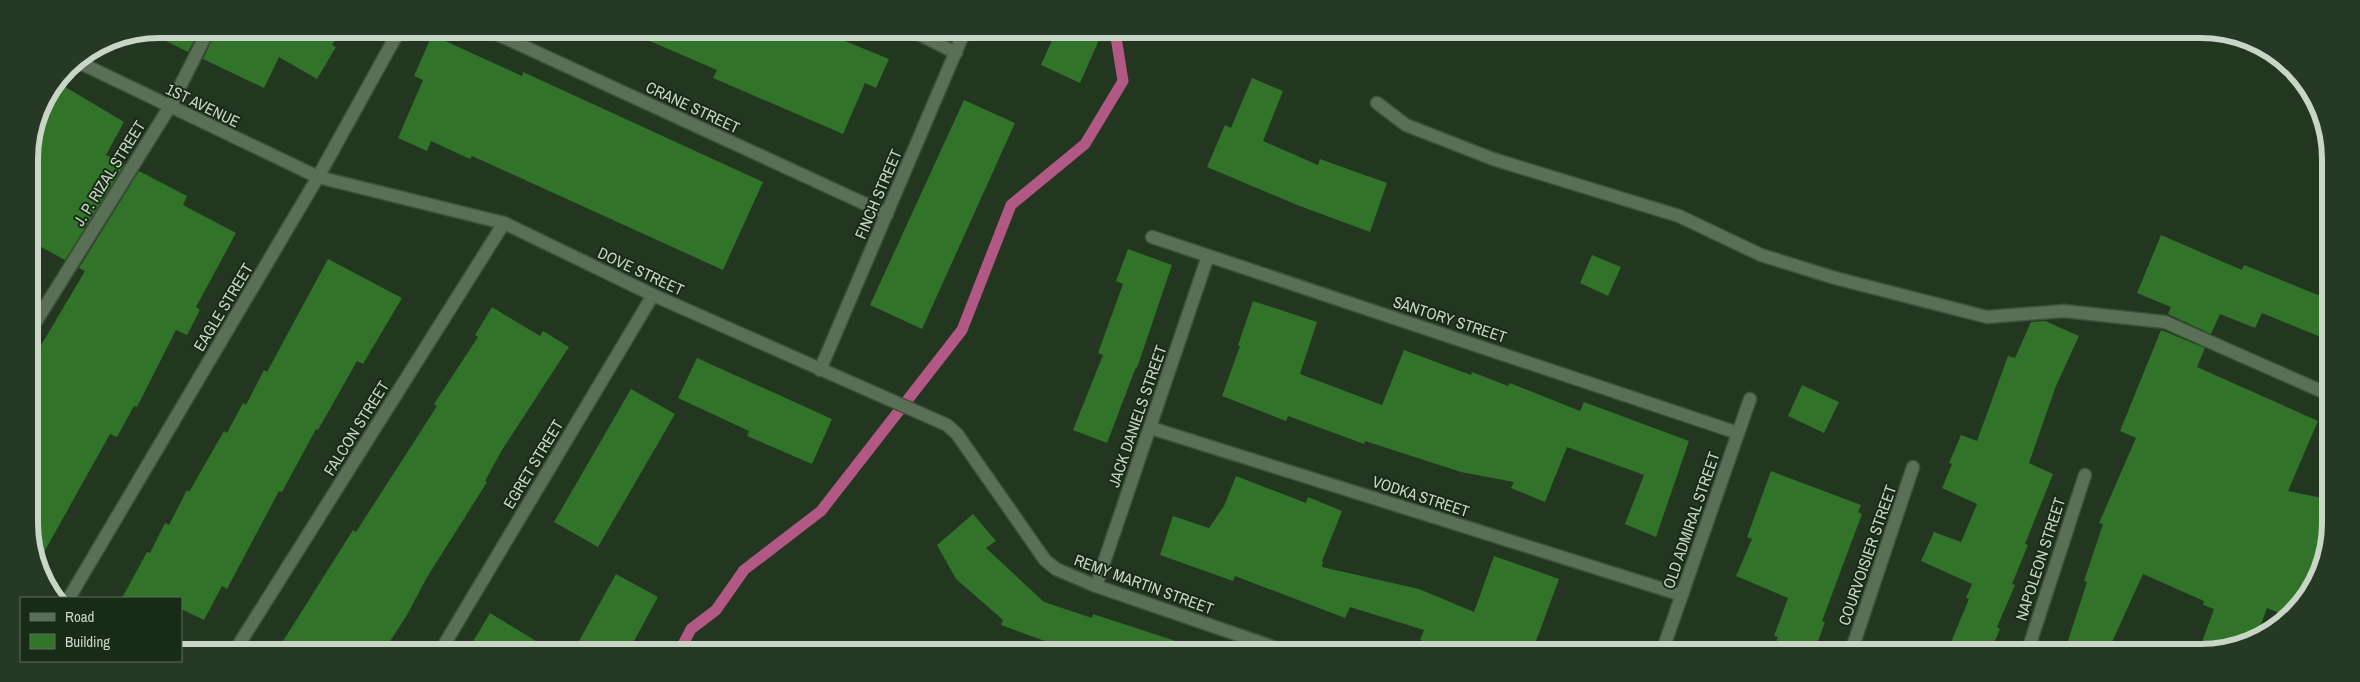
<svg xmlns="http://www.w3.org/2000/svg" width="2360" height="682" font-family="'Archivo Narrow',sans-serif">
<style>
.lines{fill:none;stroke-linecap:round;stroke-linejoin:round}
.stream{stroke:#b25885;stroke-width:11}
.building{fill:#307329}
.minor-casing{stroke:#3f513d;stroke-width:15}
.tertiary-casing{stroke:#3f513d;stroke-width:15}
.minor{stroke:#596f56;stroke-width:12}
.tertiary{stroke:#596f56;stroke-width:12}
.labels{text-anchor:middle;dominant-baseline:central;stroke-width:4;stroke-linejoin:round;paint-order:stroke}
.street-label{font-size:16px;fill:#c9d5c7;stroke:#182b16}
.rim{fill:none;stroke:#c9d5c7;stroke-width:6}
</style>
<rect width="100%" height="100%" fill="#223620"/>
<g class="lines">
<path class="stream" d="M 680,650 L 691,629 L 716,610 L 744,570 L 821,511 L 962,330 L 1011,205 L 1085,144 L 1123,81 L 1115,31"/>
</g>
<g class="building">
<path d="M 159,29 L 200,29 L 188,52 L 146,31 Z"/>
<path d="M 217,29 L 342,29 L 332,45 L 336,47 L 317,79 L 279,57 L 264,88 L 203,59 Z"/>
<path d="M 624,30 L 818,30 L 889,59 L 876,88 L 865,83 L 843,134 L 713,78 L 717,70 Z"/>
<path d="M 1056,31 L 1103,31 L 1080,83 L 1041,65 Z"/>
<path d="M 432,35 L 522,76 L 523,72 L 763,182 L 723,270 L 472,156 L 470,159 L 431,141 L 427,151 L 398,138 L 423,80 L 414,76 Z"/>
<path d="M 1252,78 L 1283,91 L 1263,141 L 1318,165 L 1320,159 L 1387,183 L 1370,232 L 1297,205 L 1207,167 L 1225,125 L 1231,128 Z"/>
<path d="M 57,82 L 124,122 L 106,155 L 125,164 L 65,260 L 30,241 L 29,151 L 39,109 Z"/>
<path d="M 964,100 L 1015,123 L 922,329 L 870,305 Z"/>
<path d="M 139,171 L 187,196 L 183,205 L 236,233 L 196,307 L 200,310 L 187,335 L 176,330 L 137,407 L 134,406 L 117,437 L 110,434 L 38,563 L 31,548 L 30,342 L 40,347 L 85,271 L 79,268 Z"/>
<path d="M 2161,235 L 2242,270 L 2244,265 L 2328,299 L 2328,340 L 2262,313 L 2255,328 L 2220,314 L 2211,334 L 2168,314 L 2171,307 L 2137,293 Z"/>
<path d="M 1128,249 L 1172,265 L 1137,368 L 1136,367 L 1107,443 L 1073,430 L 1103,355 L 1098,353 L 1123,284 L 1116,281 Z"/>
<path d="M 1592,255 L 1621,267 L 1608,296 L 1580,283 Z"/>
<path d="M 328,259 L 402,298 L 363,364 L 357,361 L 318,430 L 316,429 L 282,492 L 279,491 L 227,589 L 222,586 L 204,620 L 181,609 L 181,598 L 122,598 L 147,552 L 150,553 L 165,523 L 169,525 L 187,490 L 189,492 L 224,431 L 227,433 L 243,403 L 246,405 L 264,370 L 267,372 Z"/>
<path d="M 1253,301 L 1317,322 L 1300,374 L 1382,405 L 1404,350 L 1471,375 L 1472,372 L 1508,386 L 1510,383 L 1580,411 L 1584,402 L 1689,441 L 1656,537 L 1625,524 L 1644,475 L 1567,447 L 1545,502 L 1511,488 L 1514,482 L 1461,472 L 1365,441 L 1364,444 L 1288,416 L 1286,421 L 1222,396 L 1240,346 L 1238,345 Z"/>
<path d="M 492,307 L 540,336 L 543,331 L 569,347 L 502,450 L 485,481 L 487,482 L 426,579 L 407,615 L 385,649 L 278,649 L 353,530 L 356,532 L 437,406 L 434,404 L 478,337 L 475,335 Z"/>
<path d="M 2045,321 L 2079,336 L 2056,386 L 2029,463 L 2053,474 L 2025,544 L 2028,545 L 2012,584 L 2015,585 L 1997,627 L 2000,629 L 1990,653 L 1951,652 L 1955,643 L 1951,642 L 1969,599 L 1966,598 L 1972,584 L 1921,561 L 1934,532 L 1961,542 L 1977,504 L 1942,488 L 1952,464 L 1949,463 L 1961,435 L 1977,441 L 2008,356 L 2015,358 L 2031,322 Z"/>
<path d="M 2161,330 L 2205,348 L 2197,367 L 2318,421 L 2288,491 L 2327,499 L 2327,531 L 2319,570 L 2289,617 L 2267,608 L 2255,641 L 2209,653 L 2198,653 L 2214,609 L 2203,605 L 2204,601 L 2143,574 L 2107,653 L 2064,653 L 2087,582 L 2084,581 L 2103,524 L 2099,523 L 2136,438 L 2120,431 Z"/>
<path d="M 697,358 L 832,419 L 812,464 L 747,436 L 749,431 L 678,398 Z"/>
<path d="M 1802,385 L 1839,402 L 1824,433 L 1788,416 Z"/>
<path d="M 631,389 L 675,414 L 598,547 L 554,522 Z"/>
<path d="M 1771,471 L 1861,505 L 1858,512 L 1862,514 L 1822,621 L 1825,622 L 1814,652 L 1772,652 L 1778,637 L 1774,636 L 1788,598 L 1736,576 L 1752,539 L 1747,537 Z"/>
<path d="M 1236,476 L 1306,503 L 1308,497 L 1342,511 L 1322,561 L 1323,562 L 1322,567 L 1419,589 L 1474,612 L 1494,556 L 1559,579 L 1532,652 L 1446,651 L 1420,640 L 1424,630 L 1350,607 L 1345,618 L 1235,576 L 1233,581 L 1160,555 L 1173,516 L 1209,528 L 1224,506 Z"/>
<path d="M 973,514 L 996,541 L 986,548 L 1044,602 L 1092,618 L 1093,614 L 1188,645 L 1187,651 L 1072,651 L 1001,625 L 1003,620 L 956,579 L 937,545 Z"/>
<path d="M 616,574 L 658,597 L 629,650 L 574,650 Z"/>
<path d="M 490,613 L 551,650 L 468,650 Z"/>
</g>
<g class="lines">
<g class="minor-casing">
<g id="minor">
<path d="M 486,29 L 887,214"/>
<path d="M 911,30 L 956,53"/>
<path d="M 1377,103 L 1406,125 L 1493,159 L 1679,216 L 1761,255 L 1835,278 L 1987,317 L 2064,311 L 2165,322 L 2328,394"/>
<path d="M 1152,237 L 1738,433"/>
<path d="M 30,331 L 169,108 L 209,29"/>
<path d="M 820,370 L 965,30"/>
<path d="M 1151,428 L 1682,595"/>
<path d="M 1096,586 L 1208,256"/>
<path d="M 69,598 L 318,177 L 400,29"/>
<path d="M 236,649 L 504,223"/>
<path d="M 441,650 L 653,295"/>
<path d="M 1662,652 L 1750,399"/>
<path d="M 1851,652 L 1913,467"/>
<path d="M 2027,653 L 2085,475"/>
</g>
</g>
<g class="tertiary-casing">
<path id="tertiary" d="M 76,61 L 318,177 L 504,223 L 653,295 L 947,425 L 957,434 L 1045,560 L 1056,569 L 1096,586 L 1285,651"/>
</g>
<use href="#minor" class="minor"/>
<use href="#tertiary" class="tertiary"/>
</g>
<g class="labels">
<g class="street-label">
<text transform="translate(203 105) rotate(26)">1ST AVENUE</text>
<text transform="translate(693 107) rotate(25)">CRANE STREET</text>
<text transform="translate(109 173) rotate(-58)">J. P. RIZAL STREET</text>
<text transform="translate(878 194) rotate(-67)">FINCH STREET</text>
<text transform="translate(641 271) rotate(25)">DOVE STREET</text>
<text transform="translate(223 307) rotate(-59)">EAGLE STREET</text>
<text transform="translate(1450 319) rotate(18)">SANTORY STREET</text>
<text transform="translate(1137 416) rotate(-71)">JACK DANIELS STREET</text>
<text transform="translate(356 428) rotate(-58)">FALCON STREET</text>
<text transform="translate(533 464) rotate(-59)">EGRET STREET</text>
<text transform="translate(1421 496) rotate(18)">VODKA STREET</text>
<text transform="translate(1691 520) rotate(-71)">OLD ADMIRAL STREET</text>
<text transform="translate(1867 555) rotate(-71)">COURVOISIER STREET</text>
<text transform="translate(2040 559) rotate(-72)">NAPOLEON STREET</text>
<text transform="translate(1144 584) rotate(20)">REMY MARTIN STREET</text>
</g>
</g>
<path d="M0 0H2360V682H0ZM159 38H2201A121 121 0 0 1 2322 159V523A121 121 0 0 1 2201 644H159A121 121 0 0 1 38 523V159A121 121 0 0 1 159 38Z" fill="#263924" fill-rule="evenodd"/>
<path class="rim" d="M159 38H2201A121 121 0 0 1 2322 159V523A121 121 0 0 1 2201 644H159A121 121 0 0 1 38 523V159A121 121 0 0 1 159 38Z"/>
<rect x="20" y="597" width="162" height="65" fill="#182b16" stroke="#5f6f5d"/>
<rect x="30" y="613" width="25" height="8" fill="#596f56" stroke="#5f6f5d"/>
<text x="65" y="622" font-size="15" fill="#c9d5c7">Road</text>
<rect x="30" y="634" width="25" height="15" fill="#307329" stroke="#5f6f5d"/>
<text x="65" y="647" font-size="15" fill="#c9d5c7">Building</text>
</svg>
